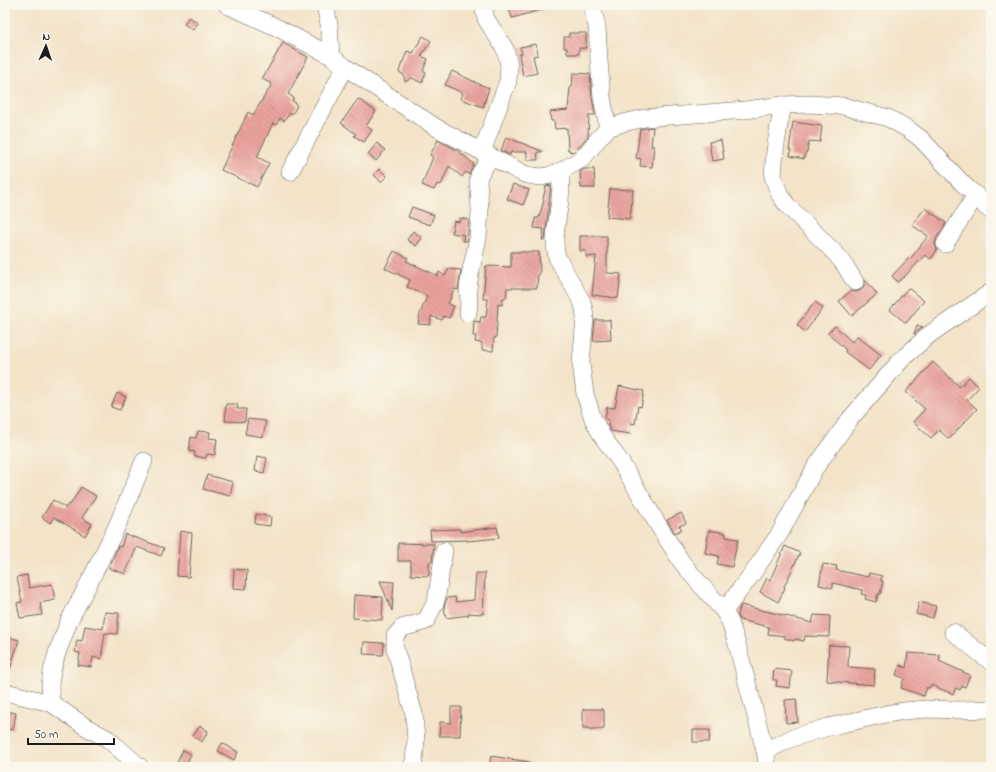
<svg xmlns="http://www.w3.org/2000/svg" width="996" height="772" font-family="'Indie Flower',sans-serif">
<style>
.building{fill:url(#building-back-hatch)}
.lines{fill:none;stroke-linecap:round;stroke-linejoin:round}
.minor-casing{stroke:#676258;stroke-width:18}
.minor{stroke:#fff;stroke-width:17}
</style>
<defs>
<pattern id="building-back-hatch" width="6" height="6" patternUnits="userSpaceOnUse"><rect width="6" height="6" fill="#eaa39e"/><path d="M-1 5l2 2M0 0l6 6M5-1l2 2" fill="none" stroke="#c88c88"/></pattern>
</defs>
<rect width="100%" height="100%" fill="#fbf7ec"/>
<filter id="ink" filterUnits="userSpaceOnUse"><feTurbulence type="fractalNoise" baseFrequency=".025" numOctaves="2"/><feDisplacementMap in="SourceGraphic" scale="8" xChannelSelector="R" yChannelSelector="G"/><feConvolveMatrix kernelMatrix="1 2 1 2 8 2 1 2 1" color-interpolation-filters="sRGB"/></filter>
<filter id="wash" filterUnits="userSpaceOnUse"><feTurbulence type="fractalNoise" baseFrequency=".012" numOctaves="4" result="noise"/><feDisplacementMap in="SourceGraphic" scale="16" xChannelSelector="R" yChannelSelector="G"/><feGaussianBlur stdDeviation="0.9" result="paint"/><feColorMatrix in="noise" values="0 0 0 0 0 0 0 0 0 0 0 0 0 0 0 0 0 1.4 0 .05"/><feComposite in="paint" operator="in"/></filter>
<g filter="url(#wash)">
<rect width="100%" height="100%" fill="#f3e3c8"/>
<g id="blocks">
<g class="building">
<path d="M 508,5 L 548,5 L 548,8 L 512,18 Z"/>
<path d="M 189,17 L 198,23 L 193,30 L 184,24 Z"/>
<path d="M 569,33 L 586,33 L 586,48 L 579,48 L 579,54 L 567,54 L 567,48 L 564,48 L 564,37 L 569,37 Z"/>
<path d="M 423,36 L 431,41 L 421,56 L 428,59 L 423,71 L 426,73 L 422,83 L 412,78 L 405,82 L 404,75 L 399,72 L 402,62 L 403,62 L 407,51 L 413,53 Z"/>
<path d="M 283,43 L 308,57 L 288,94 L 294,98 L 292,101 L 296,103 L 295,104 L 297,106 L 292,114 L 290,113 L 284,121 L 280,118 L 276,125 L 273,123 L 257,157 L 269,163 L 257,187 L 221,170 L 248,112 L 253,115 L 272,84 L 262,79 Z"/>
<path d="M 536,44 L 538,55 L 533,56 L 537,73 L 523,76 L 519,54 L 522,54 L 520,47 Z"/>
<path d="M 452,71 L 475,82 L 474,82 L 489,88 L 483,107 L 461,99 L 463,93 L 445,85 Z"/>
<path d="M 573,73 L 590,74 L 592,98 L 595,115 L 589,115 L 588,136 L 575,151 L 570,152 L 570,150 L 568,150 L 567,128 L 555,129 L 554,121 L 551,121 L 550,112 L 568,110 L 570,87 L 572,87 Z"/>
<path d="M 358,99 L 376,111 L 366,126 L 372,130 L 364,142 L 354,136 L 356,134 L 341,123 Z"/>
<path d="M 793,122 L 822,126 L 820,142 L 809,141 L 807,152 L 806,152 L 804,159 L 790,156 L 791,150 L 789,150 Z"/>
<path d="M 653,127 L 651,146 L 654,146 L 652,167 L 640,166 L 641,159 L 636,158 L 640,129 Z"/>
<path d="M 506,137 L 542,151 L 542,152 L 537,152 L 538,160 L 527,160 L 527,152 L 511,152 L 510,155 L 501,151 Z"/>
<path d="M 438,140 L 457,150 L 474,164 L 471,170 L 469,175 L 466,172 L 462,177 L 449,166 L 441,185 L 437,184 L 434,190 L 422,185 L 433,157 L 430,155 Z"/>
<path d="M 721,140 L 724,159 L 712,161 L 709,142 Z"/>
<path d="M 377,143 L 385,150 L 376,161 L 368,154 Z"/>
<path d="M 379,169 L 387,176 L 381,182 L 374,175 Z"/>
<path d="M 584,169 L 594,169 L 595,188 L 581,188 L 580,171 Z"/>
<path d="M 513,184 L 529,190 L 523,205 L 507,199 Z"/>
<path d="M 551,185 L 545,240 L 542,240 L 544,229 L 534,228 L 535,218 L 539,218 L 544,200 L 543,199 L 546,186 Z"/>
<path d="M 610,189 L 633,190 L 630,219 L 607,217 Z"/>
<path d="M 412,207 L 434,215 L 430,225 L 408,217 Z"/>
<path d="M 925,208 L 946,223 L 936,239 L 935,244 L 937,250 L 931,259 L 925,255 L 905,276 L 898,282 L 892,276 L 910,257 L 911,258 L 928,236 L 912,225 Z"/>
<path d="M 460,218 L 469,220 L 467,241 L 463,241 L 464,235 L 452,233 L 454,221 L 459,222 Z"/>
<path d="M 413,231 L 422,238 L 416,246 L 407,240 Z"/>
<path d="M 580,236 L 607,236 L 607,273 L 621,274 L 618,298 L 592,295 L 596,256 L 586,257 L 586,251 L 580,251 Z"/>
<path d="M 394,251 L 408,258 L 406,261 L 438,276 L 439,272 L 445,276 L 449,269 L 461,270 L 458,290 L 454,289 L 448,304 L 454,306 L 449,318 L 444,316 L 442,320 L 431,316 L 430,325 L 418,324 L 420,314 L 427,296 L 407,287 L 410,280 L 385,268 Z"/>
<path d="M 511,252 L 539,252 L 540,274 L 538,274 L 537,288 L 507,288 L 506,298 L 503,298 L 502,305 L 498,304 L 496,338 L 494,338 L 493,351 L 482,350 L 482,343 L 475,342 L 476,336 L 473,336 L 474,321 L 480,322 L 481,317 L 486,317 L 488,299 L 483,299 L 486,266 L 511,267 Z"/>
<path d="M 864,279 L 877,294 L 852,316 L 839,301 L 851,291 L 856,292 L 861,290 L 864,286 L 865,282 Z"/>
<path d="M 908,288 L 924,301 L 906,323 L 890,310 Z"/>
<path d="M 815,302 L 823,308 L 805,332 L 797,325 Z"/>
<path d="M 595,320 L 610,320 L 611,340 L 593,341 Z"/>
<path d="M 917,325 L 923,327 L 915,334 L 914,334 Z"/>
<path d="M 835,326 L 852,342 L 857,336 L 881,355 L 869,370 L 845,352 L 846,350 L 828,333 Z"/>
<path d="M 933,362 L 960,387 L 969,377 L 979,387 L 967,400 L 977,409 L 949,439 L 939,430 L 931,438 L 913,422 L 925,409 L 906,392 Z"/>
<path d="M 619,386 L 644,391 L 641,407 L 638,406 L 635,424 L 631,423 L 630,434 L 611,431 L 608,425 L 609,420 L 605,419 L 607,407 L 615,408 Z"/>
<path d="M 117,393 L 126,397 L 120,410 L 111,407 Z"/>
<path d="M 226,404 L 238,404 L 237,409 L 246,409 L 245,422 L 225,421 Z"/>
<path d="M 248,419 L 266,421 L 263,437 L 245,434 Z"/>
<path d="M 198,431 L 210,432 L 209,438 L 217,439 L 215,455 L 207,454 L 206,458 L 194,456 L 195,452 L 189,451 L 191,437 L 196,438 Z"/>
<path d="M 257,456 L 267,458 L 264,473 L 255,471 Z"/>
<path d="M 207,475 L 233,482 L 230,496 L 203,489 Z"/>
<path d="M 81,487 L 96,496 L 82,518 L 92,524 L 85,536 L 54,517 L 50,523 L 42,517 L 53,500 L 66,508 L 68,504 L 70,505 Z"/>
<path d="M 681,513 L 686,523 L 679,526 L 682,529 L 675,533 L 667,520 Z"/>
<path d="M 256,514 L 271,517 L 270,526 L 255,524 Z"/>
<path d="M 497,527 L 499,538 L 467,541 L 467,540 L 431,541 L 430,530 L 460,529 L 460,532 Z"/>
<path d="M 709,530 L 726,533 L 726,537 L 738,539 L 732,567 L 717,564 L 719,556 L 705,553 Z"/>
<path d="M 180,531 L 192,533 L 189,577 L 177,576 Z"/>
<path d="M 125,534 L 164,548 L 161,556 L 137,547 L 125,574 L 109,568 L 118,546 L 121,547 Z"/>
<path d="M 398,543 L 434,544 L 432,562 L 429,562 L 429,576 L 411,575 L 411,561 L 398,561 Z"/>
<path d="M 785,546 L 800,553 L 784,587 L 785,588 L 778,602 L 760,592 L 767,578 L 770,580 Z"/>
<path d="M 823,564 L 837,566 L 836,570 L 868,577 L 869,573 L 882,576 L 881,581 L 883,581 L 880,594 L 878,594 L 876,602 L 865,599 L 866,595 L 861,594 L 862,590 L 833,583 L 833,588 L 819,585 Z"/>
<path d="M 234,569 L 247,570 L 246,589 L 233,588 Z"/>
<path d="M 476,573 L 485,573 L 483,614 L 468,613 L 469,615 L 446,618 L 444,607 L 447,598 L 455,597 L 456,602 L 474,600 Z"/>
<path d="M 27,575 L 29,588 L 52,584 L 55,600 L 40,603 L 42,615 L 20,618 L 17,603 L 22,602 L 17,577 Z"/>
<path d="M 380,581 L 394,582 L 392,611 Z"/>
<path d="M 354,595 L 383,597 L 382,620 L 353,618 Z"/>
<path d="M 919,602 L 936,606 L 933,618 L 916,614 Z"/>
<path d="M 741,605 L 786,616 L 812,623 L 814,615 L 830,616 L 829,637 L 805,636 L 804,641 L 795,639 L 794,641 L 784,638 L 785,636 L 768,634 L 769,627 L 740,620 L 738,615 L 740,607 Z"/>
<path d="M 105,612 L 119,613 L 117,634 L 105,633 L 101,659 L 93,657 L 91,667 L 78,665 L 80,653 L 75,652 L 77,640 L 82,641 L 85,626 L 103,629 Z"/>
<path d="M 5,636 L 19,640 L 7,679 L 5,679 Z"/>
<path d="M 364,642 L 384,643 L 383,655 L 363,654 Z"/>
<path d="M 829,645 L 849,646 L 848,667 L 875,669 L 874,685 L 827,681 Z"/>
<path d="M 908,653 L 940,655 L 939,661 L 970,675 L 965,687 L 962,686 L 960,690 L 956,688 L 953,694 L 931,685 L 929,688 L 927,687 L 924,696 L 901,688 L 904,678 L 896,675 L 900,665 L 906,668 Z"/>
<path d="M 774,669 L 792,671 L 790,688 L 776,686 L 777,680 L 773,680 Z"/>
<path d="M 796,699 L 798,722 L 786,723 L 785,700 Z"/>
<path d="M 451,707 L 461,707 L 460,736 L 439,736 L 440,722 L 451,723 Z"/>
<path d="M 583,709 L 603,709 L 603,711 L 604,711 L 604,729 L 589,729 L 589,728 L 583,728 Z"/>
<path d="M 5,711 L 16,713 L 13,730 L 5,728 Z"/>
<path d="M 200,726 L 208,731 L 202,742 L 193,736 Z"/>
<path d="M 693,730 L 710,730 L 709,742 L 693,742 Z"/>
<path d="M 222,743 L 238,752 L 234,760 L 218,751 Z"/>
<path d="M 183,750 L 191,754 L 185,767 L 175,767 Z"/>
<path d="M 491,756 L 529,762 L 529,767 L 489,767 Z"/>
</g>
</g>
</g>
<g filter="url(#ink)">
<use href="#blocks" fill-opacity="0" stroke="#676258" stroke-width="1"/>
<g class="lines">
<g class="minor-casing">
<g id="minor">
<path d="M 227,5 L 274,26 L 331,56 L 345,67 L 437,128 L 524,174 L 533,176 L 541,177 L 551,175 L 561,171 L 582,159 L 600,137 L 608,128 L 623,123 L 645,118 L 745,110 L 783,105 L 809,104 L 843,106 L 888,118 L 908,129 L 921,139 L 965,186 L 976,195 L 986,207 L 991,211"/>
<path d="M 325,5 L 329,24 L 331,56"/>
<path d="M 592,5 L 597,27 L 599,61 L 602,97 L 608,128"/>
<path d="M 783,105 L 778,131 L 775,151 L 773,176 L 776,185 L 780,195 L 787,205 L 835,253 L 844,264 L 855,282"/>
<path d="M 482,152 L 508,81 L 509,64 L 505,49 L 486,19 L 484,10 L 485,5"/>
<path d="M 561,171 C 561,181 561,191 560,200 C 558,218 552,239 557,257 L 582,302 L 584,309 L 585,317 L 581,363 L 585,394 L 593,419 L 602,436 L 620,461 L 660,528 L 681,561 L 693,576 L 724,611 L 730,622 L 737,644 L 765,751 L 768,767"/>
<path d="M 290,172 L 345,67"/>
<path d="M 945,244 L 976,195"/>
<path d="M 468,313 L 469,303 L 468,288 L 470,275 L 478,238 L 480,212 L 479,191 L 478,181 L 479,175 L 491,157"/>
<path d="M 724,611 L 752,574 L 780,533 L 815,468 L 850,419 L 902,359 L 930,334 L 991,292"/>
<path d="M 953,632 L 991,662"/>
<path d="M 5,692 L 51,703 L 86,727 L 108,739 L 140,767"/>
<path d="M 51,703 L 50,685 L 52,671 L 57,653 L 69,621 L 90,581 L 117,526 L 144,461"/>
<path d="M 765,751 L 792,738 L 828,727 L 886,714 L 904,711 L 926,709 L 961,710 L 991,709"/>
<path d="M 412,767 L 414,761 L 416,740 L 414,714 L 395,648 L 395,636 L 402,628 L 426,621 L 436,601 L 444,551"/>
</g>
</g>
<use href="#minor" class="minor"/>
</g>
</g>
<rect width="996" height="772" fill="none" stroke="#fbf7ec" stroke-width="20"/>
<g transform="translate(46 46) rotate(3)" stroke="#fbf7ec" stroke-width="3" paint-order="stroke">
<path d="M0-3L7 15L0 10L-7 15Z" fill="#1c1c1c"/>
<text y="-6" font-size="11" font-weight="bold" text-anchor="middle" fill="#1c1c1c">N</text>
</g>
<path d="M28 738v6h86v-6" fill="none" stroke="#1c1c1c" stroke-width="2"/>
<text x="34" y="738" font-size="12" fill="#1c1c1c" stroke="#fbf7ec" stroke-width="3" paint-order="stroke">50 m</text>
</svg>
